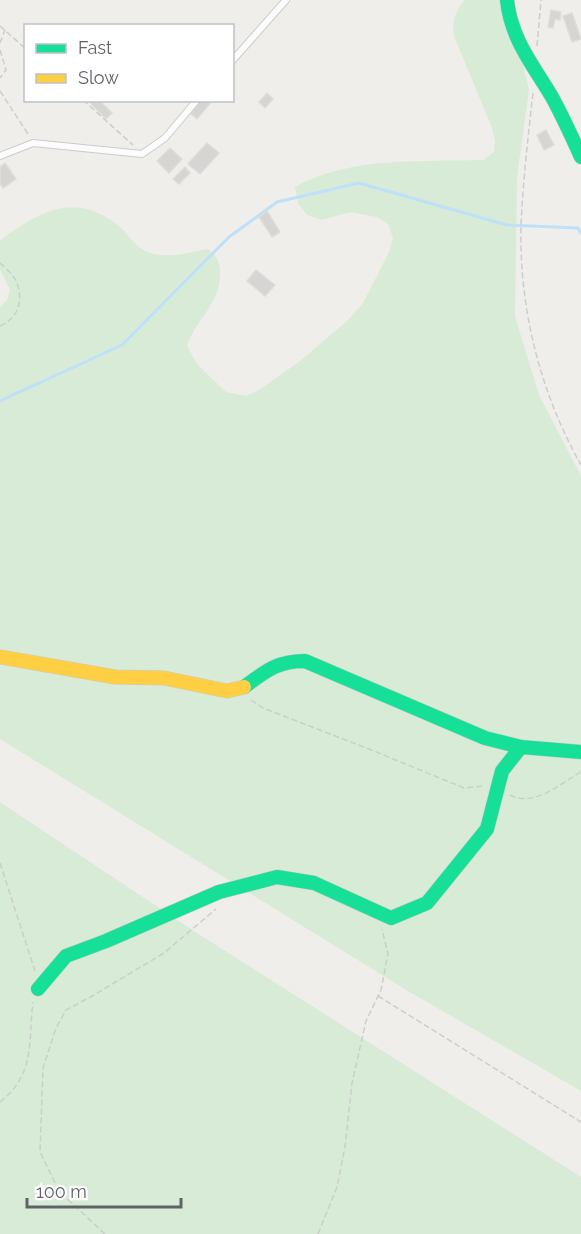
<svg xmlns="http://www.w3.org/2000/svg" width="581" height="1234" font-family="Raleway,sans-serif">
<style>
.green{fill:#d8ebd6}
.lines{fill:none;stroke-linecap:round;stroke-linejoin:round}
.stream{stroke:#bfe0f9;stroke-width:3}
.building{fill:#d6d5d3;stroke:#deddd9;stroke-width:1.5}
.lane-casing{stroke:#cbcccc;stroke-width:8}
.fast-casing{stroke:#cacacb;stroke-width:15}
.slow-casing{stroke:#cacacb;stroke-width:15}
.path{stroke:#cacfcc;stroke-width:1.5;stroke-dasharray:6 3;stroke-linecap:butt}
.lane{stroke:#fdfcfc;stroke-width:6}
.fast{stroke:#16e098;stroke-width:14}
.slow{stroke:#ffcf43;stroke-width:14}
</style>
<rect width="100%" height="100%" fill="#efeeea"/>
<g class="green">
<path d="M 465,0 L 501,0 L 523,65 L 529,90 L 517,177 L 515,316 L 539,395 L 581,476 L 581,1091 L 408,991 L 0,739 L 0,307 L 7,300 L 10,290 L 0,269 L 0,241 C 6,235 15,230 22,225 C 55,205 82,199 115,223 C 131,234 133,249 154,254 C 172,258 191,252 208,249 C 217,256 220,262 220,273 C 220,306 196,318 187,346 L 197,364 L 226,392 L 246,396 L 262,388 L 300,361 L 346,322 L 363,303 L 389,252 L 393,238 L 388,224 L 377,217 L 350,212 L 322,220 L 307,215 L 298,203 L 295,187 C 350,156 422,162 483,160 L 494,152 L 495,141 L 492,128 L 454,36 C 452,22 455,10 465,0 Z"/>
<path d="M 0,802 L 197,933 L 581,1177 L 581,1234 L 0,1234 Z"/>
</g>
<g class="lines">
<path class="stream" d="M 0,401 L 122,345 L 229,237 L 277,202 L 359,183 L 507,225 L 578,228 L 581,233"/>
</g>
<g class="building">
<path d="M 551,10 L 561,12 L 560,20 L 555,19 L 553,28 L 548,27 Z"/>
<path d="M 572,13 L 581,39 L 572,42 L 563,16 Z"/>
<path d="M 267,93 L 273,99 L 265,108 L 259,102 Z"/>
<path d="M 94,100 L 99,100 L 112,113 L 106,119 L 91,104 Z"/>
<path d="M 201,100 L 213,100 L 197,119 L 190,113 Z"/>
<path d="M 546,130 L 554,145 L 544,150 L 537,135 Z"/>
<path d="M 207,143 L 219,153 L 200,174 L 188,164 Z"/>
<path d="M 170,148 L 182,159 L 169,173 L 157,161 Z"/>
<path d="M 5,163 L 16,179 L 3,188 L 0,183 L 0,167 Z"/>
<path d="M 185,167 L 190,173 L 179,184 L 173,179 Z"/>
<path d="M 267,211 L 280,232 L 272,237 L 259,217 Z"/>
<path d="M 256,270 L 275,285 L 265,296 L 247,281 Z"/>
</g>
<g class="lines">
<g class="lane-casing">
<g id="lane">
<path d="M 232,61 L 286,0"/>
<path d="M 0,156 L 33,143 L 142,154 L 165,138 L 197,100"/>
</g>
</g>
<g class="fast-casing">
<g id="fast">
<path d="M 507,0 C 511,39 533,65 552,97 C 563,117 572,137 581,157"/>
<path d="M 244,687 C 266,671 277,661 305,661 L 485,738 L 521,747"/>
<path d="M 38,989 L 66,956 L 106,941 L 219,892 L 277,877 L 314,883 L 391,918 L 427,903 L 487,829 L 502,771 L 521,747 L 581,752"/>
</g>
</g>
<g class="slow-casing">
<path id="slow" d="M 0,657 L 115,677 L 164,678 L 227,691 L 244,687"/>
</g>
<g class="path">
<path d="M 0,26 L 26,49"/>
<path d="M 0,43 L 5,30"/>
<path d="M 537,46 L 541,0"/>
<path d="M 0,50 L 6,70 L 0,78"/>
<path d="M 0,91 L 28,134"/>
<path d="M 533,93 C 528,137 523,181 521,225 C 519,309 540,392 581,465"/>
<path d="M 83,100 L 133,145"/>
<path d="M 0,263 C 5,268 13,274 16,281 C 24,299 19,318 0,326"/>
<path d="M 251,700 L 263,708 L 369,749 L 464,788 L 483,786"/>
<path d="M 510,795 C 535,808 560,783 581,772"/>
<path d="M 0,863 L 35,971"/>
<path d="M 378,996 L 581,1122"/>
<path d="M 0,1102 C 36,1074 28,1041 33,1002"/>
<path d="M 105,1234 L 59,1191 L 40,1152 L 43,1068 L 56,1028 L 66,1010 L 94,995 L 164,953 L 216,909"/>
<path d="M 318,1234 L 337,1187 L 345,1147 L 352,1083 L 366,1021 L 381,990 L 388,954 L 382,929"/>
</g>
<use href="#lane" class="lane"/>
<use href="#fast" class="fast"/>
<use href="#slow" class="slow"/>
</g>
<rect x="24" y="24" width="210" height="78" fill="#ffffff" stroke="#bfc1c3" stroke-width="1.5"/>
<rect x="36" y="44" width="30" height="9" fill="#16e098" stroke="#bfc1c3" stroke-width="1.5"/>
<text x="78" y="54" font-size="18" fill="#5f6368">Fast</text>
<rect x="36" y="74" width="30" height="9" fill="#ffcf43" stroke="#bfc1c3" stroke-width="1.5"/>
<text x="78" y="84" font-size="18" fill="#5f6368">Slow</text>
<path d="M27 1198v9h154v-9" fill="none" stroke="#5f6368" stroke-width="3"/>
<text x="36" y="1198" font-size="18" fill="#5f6368" stroke="#ffffff" stroke-width="4.5" paint-order="stroke">100 m</text>
</svg>
